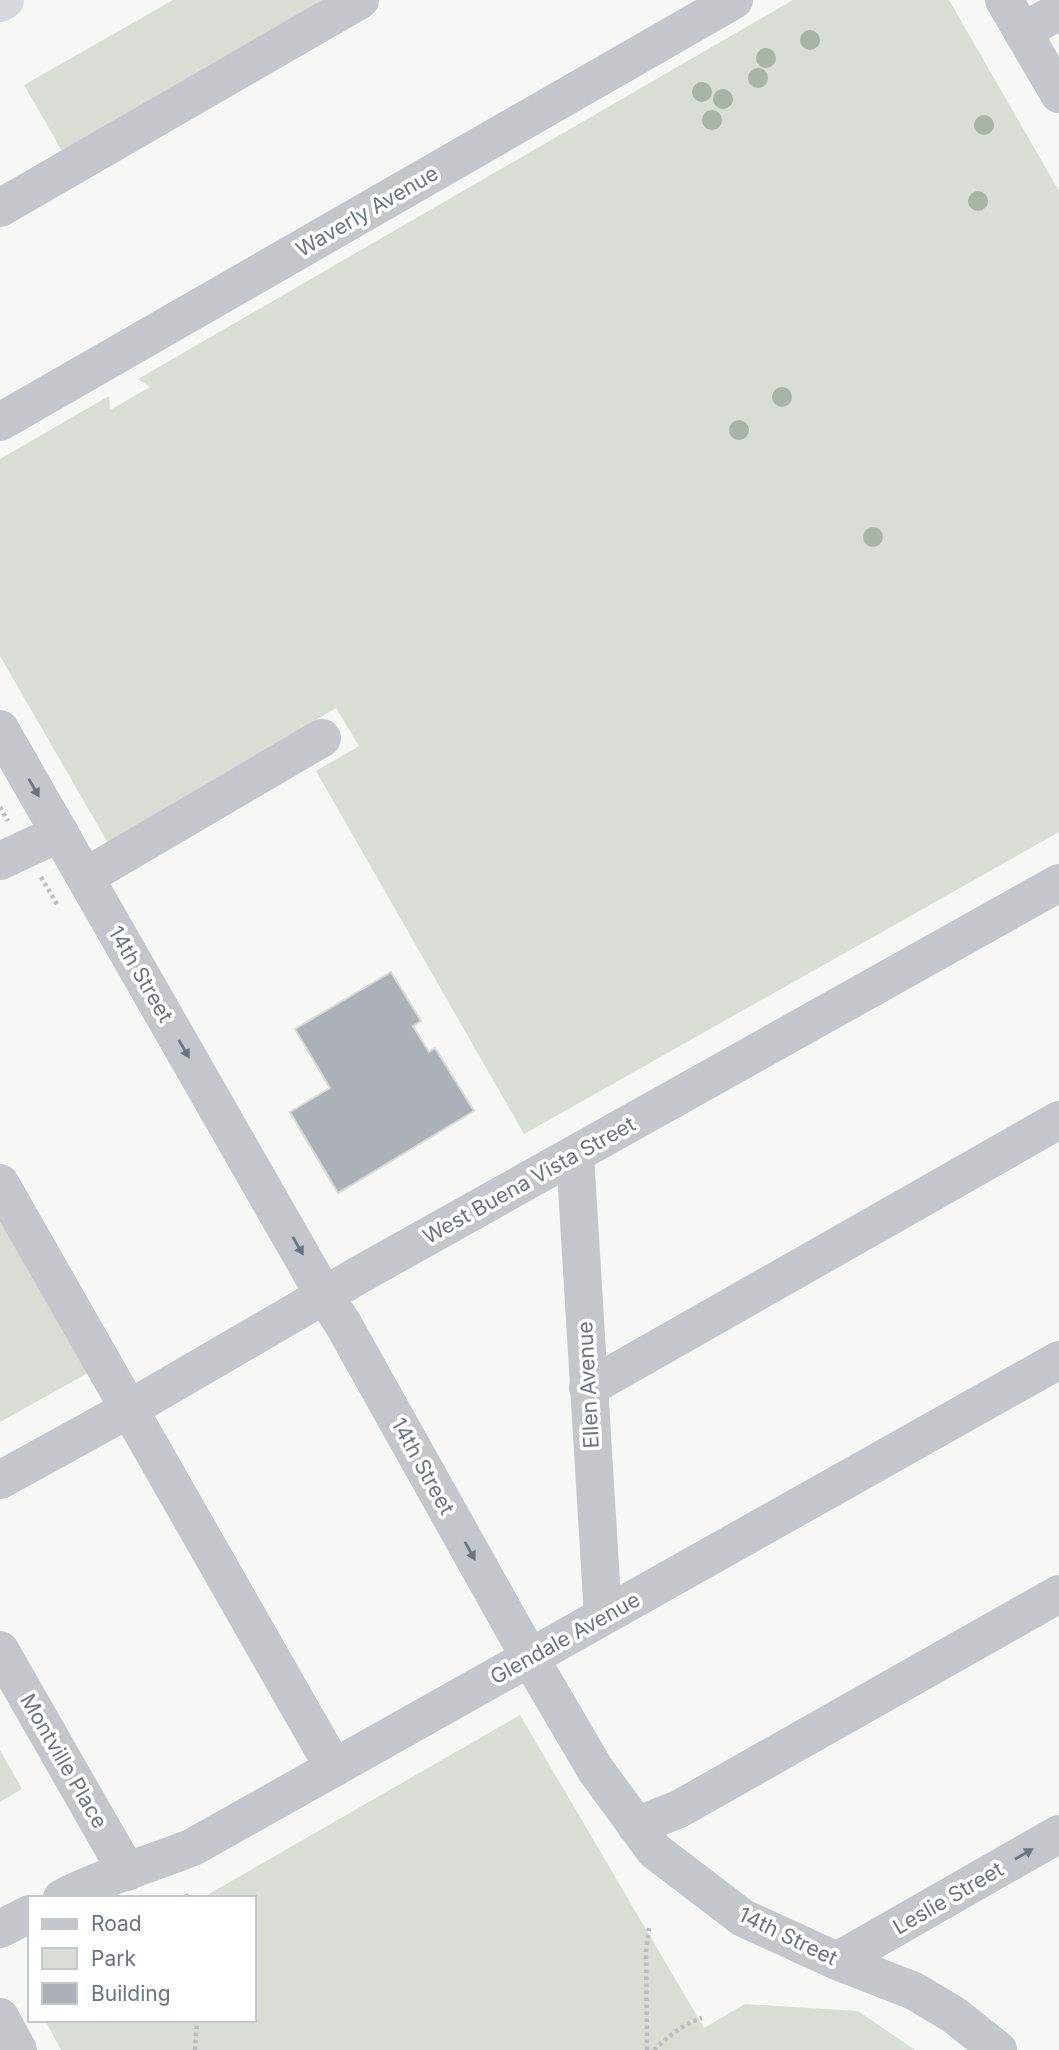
<svg xmlns="http://www.w3.org/2000/svg" width="1059" height="2050" font-family="Inter,sans-serif">
<style>
.green{fill:#d8ded6}
.building{fill:#abb1b7;stroke:#d9d9d7;stroke-width:2}
.lines{fill:none;stroke-linecap:round;stroke-linejoin:round}
.path{stroke:#bbbdc0;stroke-width:4.5;stroke-dasharray:3.5 3.5;stroke-linecap:butt}
.minor{stroke:#c3c6ca;stroke-width:38}
.highway{stroke:#d5d8dc;stroke-width:38}
.tree{fill:#a9b3a7}
.oneway{fill:#697584}
.labels{text-anchor:middle;dominant-baseline:central;stroke-width:7;stroke-linejoin:round;paint-order:stroke}
.street-label{font-size:21px;fill:#697584;stroke:#fff}
</style>
<rect width="100%" height="100%" fill="#f7f7f5"/>
<g class="green">
<path d="M 173,0 L 342,0 L 66,158 L 24,85 Z"/>
<path d="M 793,0 L 949,0 L 1059,191 L 1059,832 L 524,1134 L 316,771 L 359,746 L 336,708 L 108,843 L 0,656 L 0,459 L 109,396 L 110,410 L 150,387 L 138,379 Z"/>
<path d="M 0,1216 L 88,1373 L 0,1422 Z"/>
<path d="M 520,1715 L 704,2028 L 745,2004 L 858,2011 L 915,2050 L 61,2050 L 45,2020 L 254,2020 L 254,1898 L 202,1898 Z"/>
<path d="M 0,1750 L 22,1789 L 0,1802 Z"/>
</g>
<path class="building" d="M 391,972 L 421,1021 L 413,1026 L 429,1052 L 435,1048 L 474,1111 L 338,1193 L 290,1112 L 330,1088 L 295,1029 Z"/>
<g class="lines">
<g class="path">
<path d="M 0,807 L 8,821"/>
<path d="M 41,877 L 58,906"/>
<path d="M 186,1894 L 187,1898"/>
<path d="M 195,2050 L 197,2020"/>
<path d="M 647,2050 L 646,1952 L 649,1928"/>
<path d="M 654,2050 C 668,2037 683,2024 702,2018"/>
</g>
<g class="minor">
<path d="M 1004,0 L 1059,94"/>
<path d="M 1022,31 L 1059,12"/>
<path d="M 0,208 L 360,0"/>
<path d="M 0,422 L 734,0"/>
<path d="M 0,729 L 324,1295 L 343,1324 L 530,1658 L 595,1769 L 655,1851 L 743,1918 L 837,1961 L 914,1991 L 954,2015 L 998,2050"/>
<path d="M 0,861 L 60,833"/>
<path d="M 85,877 L 322,738"/>
<path d="M 575,1155 L 603,1616"/>
<path d="M 0,1183 L 334,1768"/>
<path d="M 588,1388 L 1059,1120"/>
<path d="M 0,1480 L 129,1409 L 359,1275 L 1059,883"/>
<path d="M 0,1650 L 127,1872"/>
<path d="M 636,1826 L 679,1809 L 1059,1594"/>
<path d="M 62,1898 C 104,1876 149,1865 193,1847 L 1059,1360"/>
<path d="M 0,1929 L 30,1914"/>
<path d="M 837,1961 L 1059,1834"/>
<path d="M 0,2017 L 18,2050"/>
</g>
<path class="highway" d="M 0,3 L 5,0"/>
</g>
<g class="tree">
<circle cx="810" cy="40" r="10"/>
<circle cx="766" cy="58" r="10"/>
<circle cx="758" cy="78" r="10"/>
<circle cx="702" cy="92" r="10"/>
<circle cx="723" cy="99" r="10"/>
<circle cx="712" cy="120" r="10"/>
<circle cx="984" cy="125" r="10"/>
<circle cx="978" cy="201" r="10"/>
<circle cx="782" cy="397" r="10"/>
<circle cx="739" cy="430" r="10"/>
<circle cx="873" cy="537" r="10"/>
</g>
<defs><path id="oneway-solid" d="M-6-.8H1V-3.2L6.5 0L1 3.2V.8H-6Z" transform="scale(1.75)"/></defs>
<g class="oneway">
<use href="#oneway-solid" transform="translate(34 788) rotate(60)"/>
<use href="#oneway-solid" transform="translate(184 1049) rotate(60)"/>
<use href="#oneway-solid" transform="translate(298 1246) rotate(60)"/>
<use href="#oneway-solid" transform="translate(470 1551) rotate(61)"/>
<use href="#oneway-solid" transform="translate(1024 1854) rotate(-30)"/>
</g>
<g class="labels">
<g class="street-label">
<text transform="translate(367 211) rotate(-30)">Waverly Avenue</text>
<text transform="translate(141 974) rotate(60)">14th Street</text>
<text transform="translate(529 1180) rotate(-29)">West Buena Vista Street</text>
<text transform="translate(588 1385) rotate(-93)">Ellen Avenue</text>
<text transform="translate(423 1466) rotate(61)">14th Street</text>
<text transform="translate(565 1638) rotate(-29)">Glendale Avenue</text>
<text transform="translate(64 1761) rotate(60)">Montville Place</text>
<text transform="translate(948 1898) rotate(-30)">Leslie Street</text>
<text transform="translate(788 1936) rotate(26)">14th Street</text>
</g>
</g>
<rect x="28" y="1896" width="228" height="126" fill="#ffffff" stroke="#c3c8ce" stroke-width="2"/>
<rect x="42" y="1919" width="35" height="10" fill="#c3c6ca" stroke="#c3c8ce" stroke-width="2"/>
<text x="91" y="1931" font-size="21" fill="#697584">Road</text>
<rect x="42" y="1948" width="35" height="21" fill="#d8ded6" stroke="#c3c8ce" stroke-width="2"/>
<text x="91" y="1966" font-size="21" fill="#697584">Park</text>
<rect x="42" y="1983" width="35" height="21" fill="#abb1b7" stroke="#c3c8ce" stroke-width="2"/>
<text x="91" y="2001" font-size="21" fill="#697584">Building</text>
</svg>
